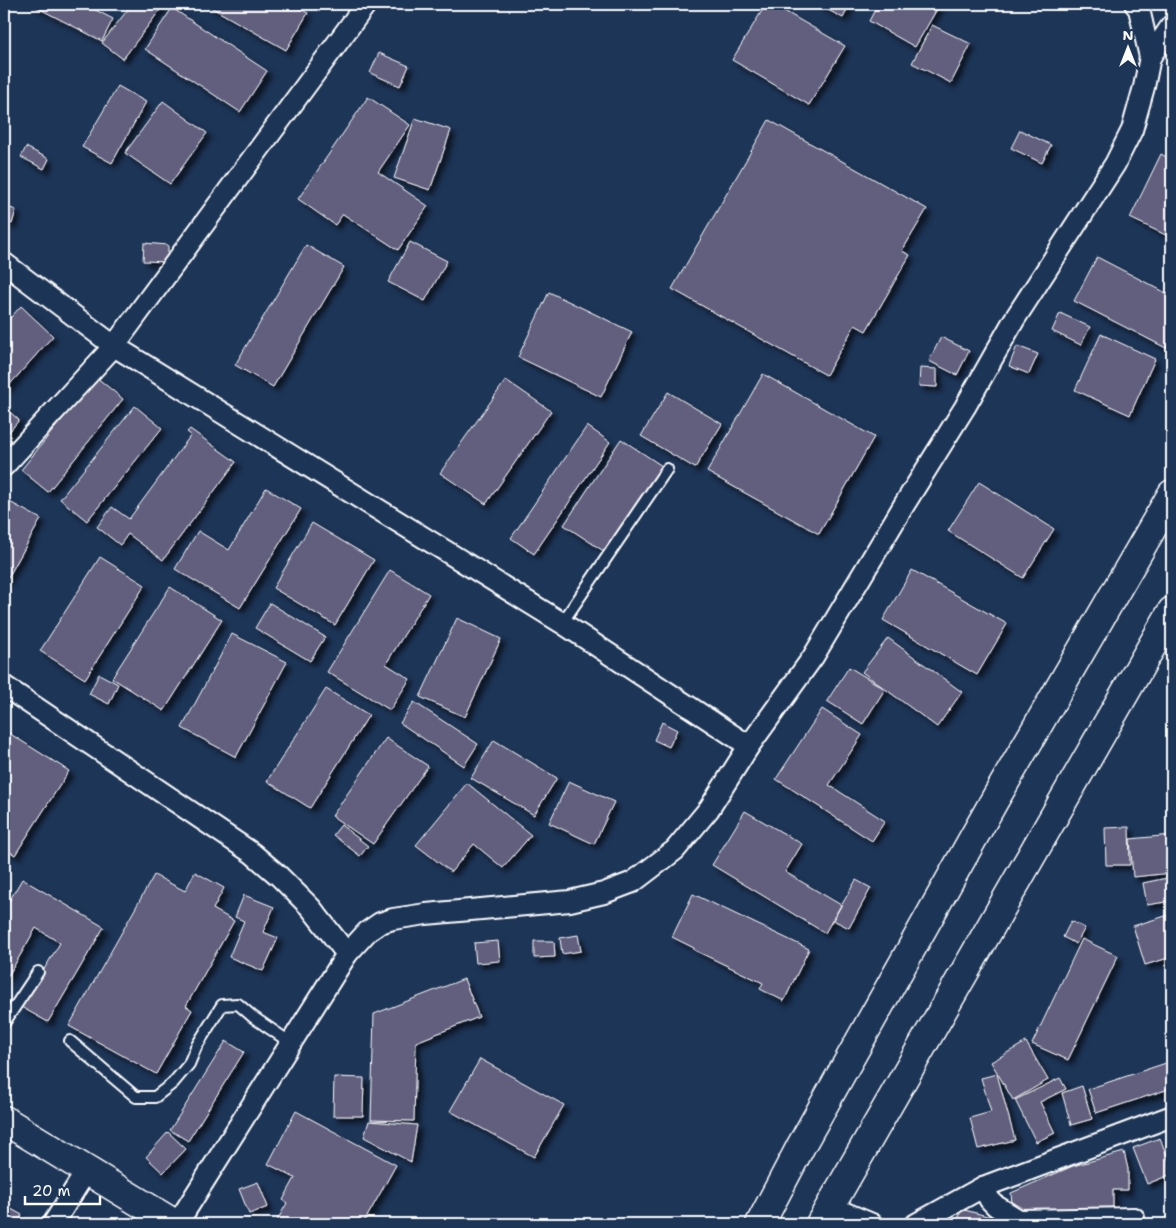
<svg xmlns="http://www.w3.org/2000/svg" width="1176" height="1228" font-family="'Shantell Sans',sans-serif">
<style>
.building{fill:#625f7e;stroke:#fff;filter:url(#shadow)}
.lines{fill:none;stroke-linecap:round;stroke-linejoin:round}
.lane-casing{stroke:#fff;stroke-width:14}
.street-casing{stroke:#fff;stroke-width:24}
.secondary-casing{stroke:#fff;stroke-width:31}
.primary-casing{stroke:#fff;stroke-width:31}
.lane{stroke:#1d3557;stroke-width:10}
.street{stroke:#1d3557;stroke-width:20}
.secondary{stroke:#1d3557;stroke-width:28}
.primary{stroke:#1d3557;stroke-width:28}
</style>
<defs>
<filter id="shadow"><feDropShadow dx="4.5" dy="4.5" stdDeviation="2.5" flood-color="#0009"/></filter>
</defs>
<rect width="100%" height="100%" fill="#1d3557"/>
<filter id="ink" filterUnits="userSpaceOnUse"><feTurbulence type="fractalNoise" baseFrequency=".02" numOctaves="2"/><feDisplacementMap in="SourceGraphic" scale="10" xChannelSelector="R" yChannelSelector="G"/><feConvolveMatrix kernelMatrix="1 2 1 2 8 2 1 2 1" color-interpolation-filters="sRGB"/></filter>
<g filter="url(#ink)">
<g class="building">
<path d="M 30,4 L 84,4 L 113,19 L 102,41 Z"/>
<path d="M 132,4 L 161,4 L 163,6 L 123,59 L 102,43 Z"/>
<path d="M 205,4 L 290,4 L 308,13 L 286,50 Z"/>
<path d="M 766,4 L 772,4 L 845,46 L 809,105 L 732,60 Z"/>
<path d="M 817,4 L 850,4 L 843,18 Z"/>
<path d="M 878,4 L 940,4 L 915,47 L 869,21 Z"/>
<path d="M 172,8 L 267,71 L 240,112 L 145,49 Z"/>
<path d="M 932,25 L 971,44 L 951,83 L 912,63 Z"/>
<path d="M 379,53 L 409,66 L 400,86 L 370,73 Z"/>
<path d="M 118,86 L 146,102 L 112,163 L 82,147 Z"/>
<path d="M 368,97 L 410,125 L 378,172 L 428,206 L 398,250 L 343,214 L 335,225 L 298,199 Z"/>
<path d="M 163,101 L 207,133 L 170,184 L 125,153 Z"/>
<path d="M 415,118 L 451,130 L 430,190 L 394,178 Z"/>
<path d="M 769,120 L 927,209 L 902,251 L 910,255 L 866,331 L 855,325 L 826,375 L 672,289 Z"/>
<path d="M 1020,130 L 1051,145 L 1042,163 L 1011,148 Z"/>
<path d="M 26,147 L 49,159 L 44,169 L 21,157 Z"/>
<path d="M 1161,154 L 1172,160 L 1172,238 L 1130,218 Z"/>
<path d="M 4,206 L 16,210 L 12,224 L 4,221 Z"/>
<path d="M 410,242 L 447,261 L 425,301 L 388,282 Z"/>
<path d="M 144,243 L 168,245 L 168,262 L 143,261 Z"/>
<path d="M 306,245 L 344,267 L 273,387 L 235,365 Z"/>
<path d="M 1097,257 L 1172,296 L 1172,337 L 1166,348 L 1074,301 Z"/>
<path d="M 549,292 L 632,332 L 601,397 L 518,357 Z"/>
<path d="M 21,306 L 53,336 L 4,391 L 4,325 Z"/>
<path d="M 1060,313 L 1090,327 L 1081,345 L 1052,331 Z"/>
<path d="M 1101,334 L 1155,359 L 1130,415 L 1075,390 Z"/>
<path d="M 941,337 L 969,351 L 957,375 L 929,361 Z"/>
<path d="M 1017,346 L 1038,354 L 1029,374 L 1009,366 Z"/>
<path d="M 920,368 L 937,369 L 937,387 L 919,386 Z"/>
<path d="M 763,374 L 874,437 L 819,534 L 707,472 Z"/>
<path d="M 96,377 L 123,399 L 48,492 L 21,470 Z"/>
<path d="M 506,380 L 551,411 L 486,504 L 440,473 Z"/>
<path d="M 668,392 L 722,424 L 695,468 L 641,436 Z"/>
<path d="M 135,406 L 162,428 L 87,521 L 60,499 Z"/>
<path d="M 4,407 L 19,420 L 4,438 Z"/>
<path d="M 587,426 L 610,442 L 534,554 L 511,538 Z"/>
<path d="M 190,429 L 236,462 L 163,560 L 128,534 L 120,545 L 97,527 L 112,507 L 129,519 L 191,435 L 187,432 Z"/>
<path d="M 621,439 L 662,466 L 605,552 L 564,525 Z"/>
<path d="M 979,482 L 1054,529 L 1023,578 L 948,531 Z"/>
<path d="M 266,488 L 301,509 L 240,608 L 175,569 L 198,531 L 229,550 Z"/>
<path d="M 6,500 L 41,519 L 4,585 L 4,505 Z"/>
<path d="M 312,523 L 374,560 L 335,625 L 273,588 Z"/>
<path d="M 100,557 L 145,585 L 85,679 L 40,651 Z"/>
<path d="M 390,570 L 429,594 L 386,664 L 410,679 L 390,710 L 327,672 Z"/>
<path d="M 912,570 L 1007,624 L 977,675 L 883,620 Z"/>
<path d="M 170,587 L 222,620 L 164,711 L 112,678 Z"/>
<path d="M 270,603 L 325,637 L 310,661 L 255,628 Z"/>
<path d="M 457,618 L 501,639 L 465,717 L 420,697 Z"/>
<path d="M 232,634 L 287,662 L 236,757 L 182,728 Z"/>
<path d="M 888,638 L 962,692 L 937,727 L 862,672 Z"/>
<path d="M 849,667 L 885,689 L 863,724 L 827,701 Z"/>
<path d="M 99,674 L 118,684 L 109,704 L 89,694 Z"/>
<path d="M 326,689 L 369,715 L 310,808 L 267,781 Z"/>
<path d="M 414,702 L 478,744 L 464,766 L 400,723 Z"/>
<path d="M 822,709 L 862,735 L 829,785 L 885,821 L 872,841 L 776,779 Z"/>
<path d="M 1169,711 L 1172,711 L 1172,735 L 1167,735 Z"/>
<path d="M 662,722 L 677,730 L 669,747 L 654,740 Z"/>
<path d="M 4,730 L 69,771 L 15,855 L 4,848 Z"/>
<path d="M 386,738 L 428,766 L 373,844 L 332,816 Z"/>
<path d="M 494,740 L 557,778 L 534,815 L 471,778 Z"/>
<path d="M 569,781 L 614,802 L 594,844 L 549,823 Z"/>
<path d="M 467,783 L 531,835 L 503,868 L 474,844 L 451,872 L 416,845 Z"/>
<path d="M 745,811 L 802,844 L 785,872 L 841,905 L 825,933 L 712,865 Z"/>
<path d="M 341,825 L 368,846 L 360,856 L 333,835 Z"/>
<path d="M 1129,827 L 1130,865 L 1106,865 L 1105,828 Z"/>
<path d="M 1172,835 L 1172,873 L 1133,877 L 1130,839 Z"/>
<path d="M 195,872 L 224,888 L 213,909 L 234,921 L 186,1006 L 192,1010 L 156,1074 L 69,1026 L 154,875 L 185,891 Z"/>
<path d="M 1172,877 L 1172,901 L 1147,905 L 1143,883 Z"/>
<path d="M 22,879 L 104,927 L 48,1022 L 21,1007 L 60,943 L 36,928 L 4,983 L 4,910 Z"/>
<path d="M 856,880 L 871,888 L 849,928 L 833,920 Z"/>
<path d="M 693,894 L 809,949 L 784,1001 L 760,989 L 763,983 L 694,950 L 694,948 L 672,937 Z"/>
<path d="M 244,895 L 274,907 L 263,932 L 278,938 L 263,971 L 229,957 L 244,921 L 235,917 Z"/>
<path d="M 1172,914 L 1172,957 L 1145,965 L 1133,926 Z"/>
<path d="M 1071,921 L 1085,928 L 1076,944 L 1063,937 Z"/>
<path d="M 578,935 L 581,951 L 562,954 L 560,938 Z"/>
<path d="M 1082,939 L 1118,956 L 1068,1060 L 1032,1044 Z"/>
<path d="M 498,941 L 500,961 L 476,963 L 474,943 Z"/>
<path d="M 534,941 L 554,941 L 555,957 L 534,958 Z"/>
<path d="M 464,979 L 479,1017 L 416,1042 L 414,1121 L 371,1120 L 374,1014 Z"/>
<path d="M 226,1041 L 244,1052 L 188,1141 L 170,1130 Z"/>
<path d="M 1026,1042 L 1048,1080 L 1013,1100 L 991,1062 Z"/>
<path d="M 480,1059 L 564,1105 L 534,1157 L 450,1111 Z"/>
<path d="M 1172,1061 L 1172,1088 L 1096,1113 L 1088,1089 Z"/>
<path d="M 997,1074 L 1015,1140 L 978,1149 L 970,1118 L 991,1112 L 981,1078 Z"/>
<path d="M 334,1077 L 364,1078 L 363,1116 L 333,1116 Z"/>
<path d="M 1060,1078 L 1066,1089 L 1040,1102 L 1055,1133 L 1036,1142 L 1015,1100 Z"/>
<path d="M 1082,1086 L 1092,1119 L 1071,1125 L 1062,1093 Z"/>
<path d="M 296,1111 L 396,1165 L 363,1224 L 275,1224 L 287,1203 L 283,1200 L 295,1178 L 268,1164 Z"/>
<path d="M 369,1121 L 417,1125 L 411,1162 L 364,1137 Z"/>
<path d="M 1172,1128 L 1172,1145 L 1167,1130 Z"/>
<path d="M 168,1132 L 186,1149 L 163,1173 L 146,1157 Z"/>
<path d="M 1160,1138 L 1172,1169 L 1172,1174 L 1147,1184 L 1133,1148 Z"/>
<path d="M 1124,1152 L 1128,1169 L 1128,1190 L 1113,1190 L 1113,1213 L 1013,1214 L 1011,1193 L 1073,1166 Z"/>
<path d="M 258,1182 L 268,1207 L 249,1214 L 239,1189 Z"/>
<path d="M 4,1205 L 22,1215 L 17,1224 L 4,1224 Z"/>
<path d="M 961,1209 L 1017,1224 L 957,1224 Z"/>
</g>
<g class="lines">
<g class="lane-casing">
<g id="lane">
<path d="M 562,623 L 667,469"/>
<path d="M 4,1023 L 38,972"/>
<path d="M 70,1041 L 136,1097 L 155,1097 L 173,1083 L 189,1064 L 196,1047 L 222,1005 L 238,1004 L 253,1017 L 291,1043"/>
</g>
</g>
<g class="street-casing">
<g id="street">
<path d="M 1150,57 L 1172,25"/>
<path d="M 4,263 L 114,346 L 562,623 L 749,746"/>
<path d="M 4,466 L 114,346 L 366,4"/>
<path d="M 4,686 L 252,853 L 279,876 L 311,908 L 347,954"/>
<path d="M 983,1187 L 990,1200 L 996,1206 L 1019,1220 L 1134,1218"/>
<path d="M 831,1207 L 872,1224"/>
<path d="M 53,1224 L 87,1170"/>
<path d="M 177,1224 L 347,954 L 367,932 L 380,923 L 393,919 L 426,914 L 570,901 L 604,893 L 633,882 L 675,850 L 709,809 L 749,746 L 813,657 L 904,505 L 965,407 L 1014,320 L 1115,164 L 1132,130 L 1144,87 L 1150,57 L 1139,9 L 1135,4"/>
<path d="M 916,1224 L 983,1187 L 1172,1116"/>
</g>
</g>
<g class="secondary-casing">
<path id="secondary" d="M 4,1120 L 175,1224"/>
</g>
<g class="primary-casing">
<g id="primary">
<path d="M 760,1224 L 802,1144 L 994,801 L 1172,494"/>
<path d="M 820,1224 L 1172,611"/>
</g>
</g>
<use href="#lane" class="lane"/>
<use href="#street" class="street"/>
<use href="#secondary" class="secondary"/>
<use href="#primary" class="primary"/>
</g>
</g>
<rect width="1176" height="1228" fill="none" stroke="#1d3557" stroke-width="20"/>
<rect x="10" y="10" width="1156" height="1208" fill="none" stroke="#fff" stroke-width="2" filter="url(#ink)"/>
<g transform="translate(1128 48)" stroke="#1d3557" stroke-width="4" paint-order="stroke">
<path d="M0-4L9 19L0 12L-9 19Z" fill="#ffffff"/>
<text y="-8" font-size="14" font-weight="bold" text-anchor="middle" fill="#ffffff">N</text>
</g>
<path d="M25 1196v8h75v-8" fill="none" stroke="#ffffff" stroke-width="2.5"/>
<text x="32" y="1196" font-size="15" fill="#ffffff" stroke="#1d3557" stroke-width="4" paint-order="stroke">20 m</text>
</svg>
